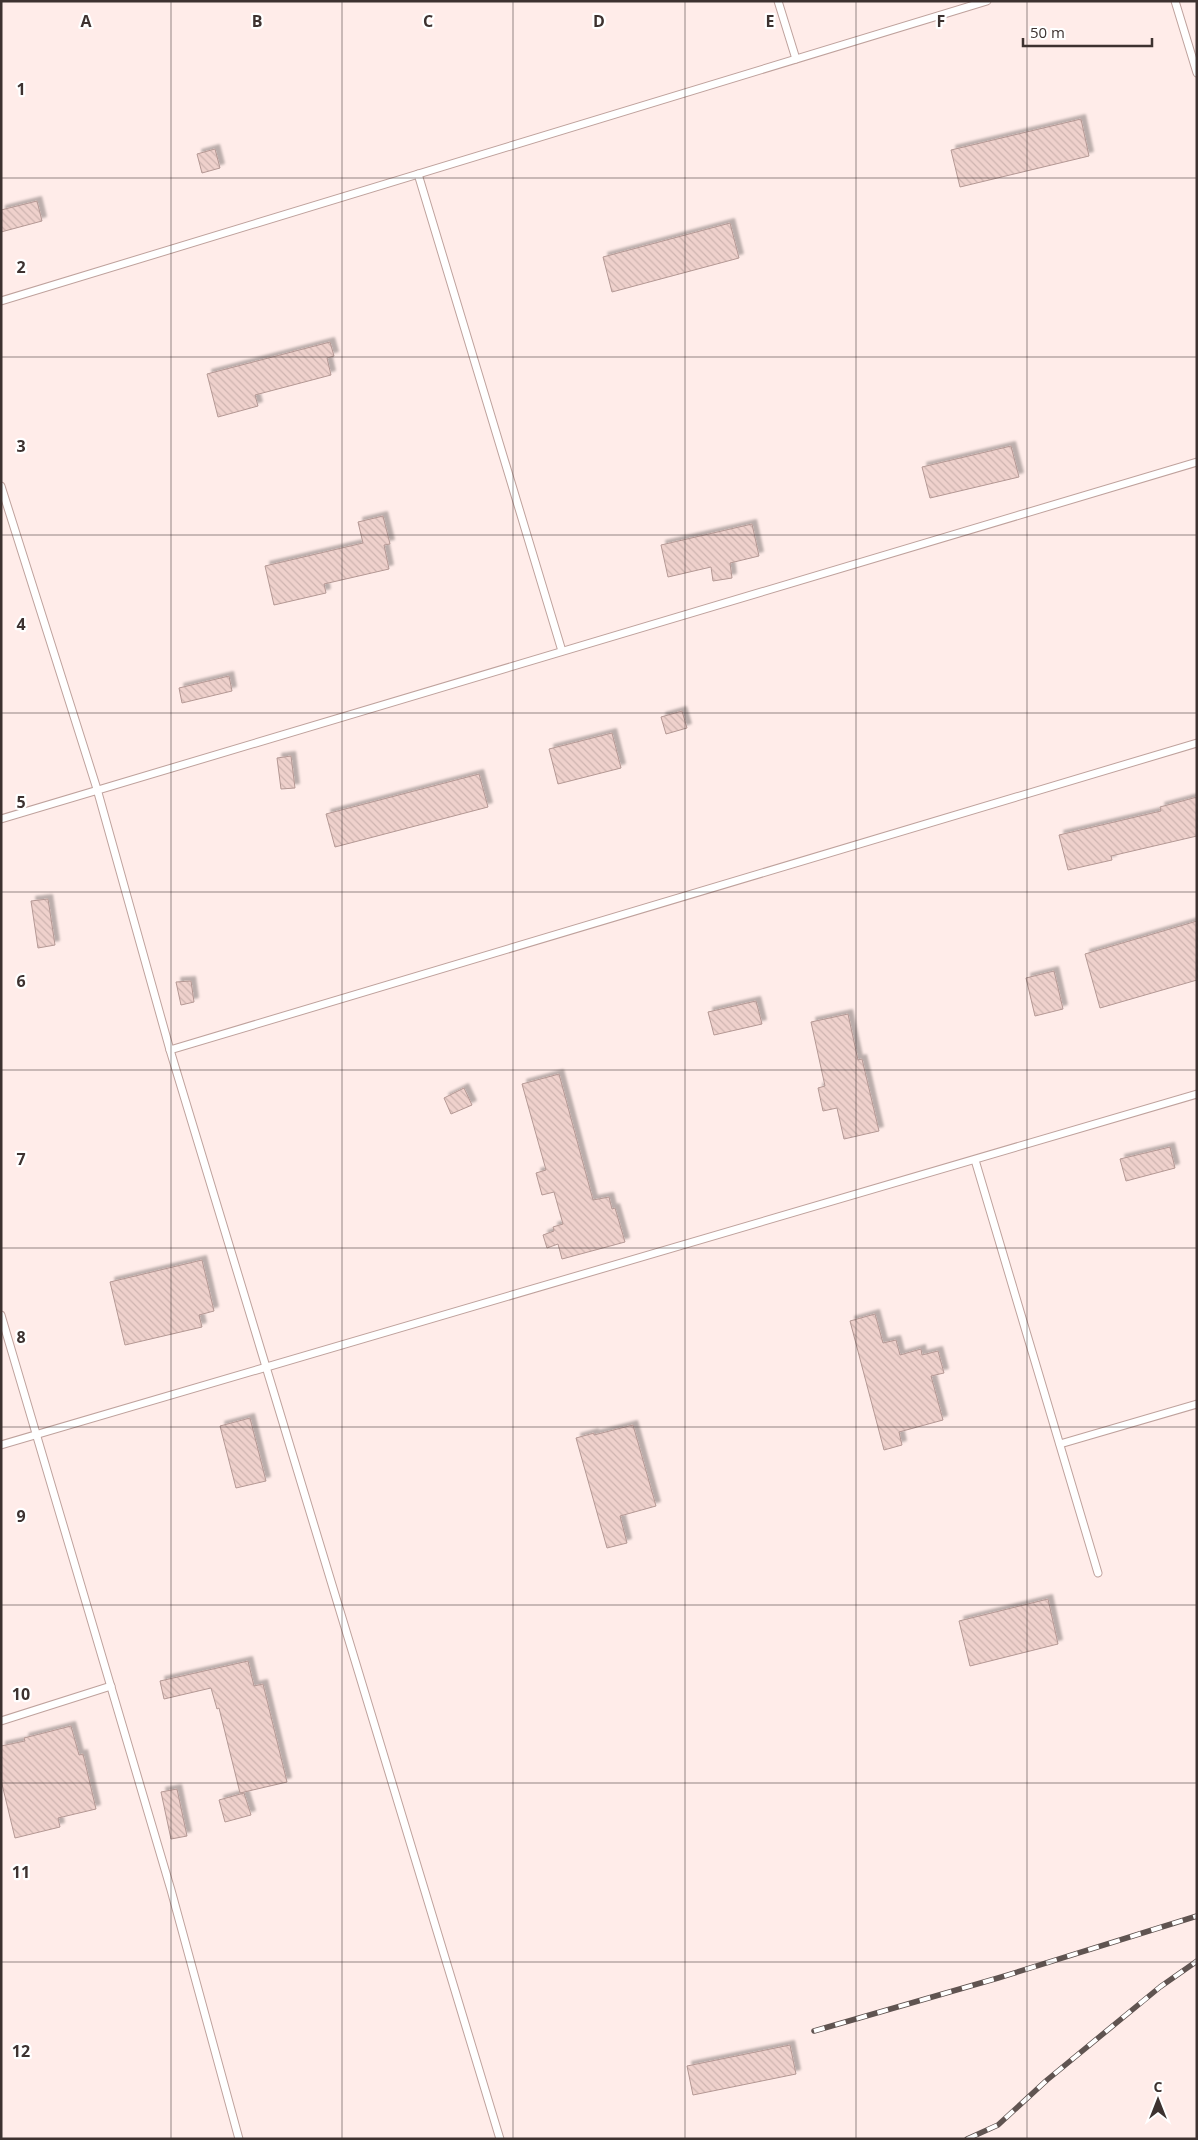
<svg xmlns="http://www.w3.org/2000/svg" width="1198" height="2140" font-family="'Open Sans',sans-serif">
<style>
.building{fill:url(#building-back-hatch);stroke:#b49894;filter:url(#shadow)}
.lines{fill:none;stroke-linecap:round;stroke-linejoin:round}
.service-casing{stroke:#bfa29d;stroke-width:9}
.service{stroke:#fff;stroke-width:7}
.rail-casing{stroke:#605451;stroke-width:5.5}
.rail{stroke:#fff;stroke-width:4;stroke-dasharray:11;stroke-linecap:butt}
.grid{fill:none;stroke:#3d3230;stroke-width:1;stroke-opacity:0.55}
.grid-label{font-size:16px;text-anchor:middle;font-weight:bold;fill:#3d3230;stroke:#fff;stroke-width:4.5;stroke-linejoin:round;paint-order:stroke}
</style>
<defs>
<pattern id="building-back-hatch" width="6" height="6" patternUnits="userSpaceOnUse" patternTransform="scale(1.25)"><rect width="6" height="6" fill="#efd1cc"/><path d="M-1 5l2 2M0 0l6 6M5-1l2 2" fill="none" stroke="#ceb4b0"/></pattern>
<filter id="shadow"><feDropShadow dx="4.5" dy="-4.5" stdDeviation="1" flood-color="#0004"/></filter>
</defs>
<rect width="100%" height="100%" fill="#ffece9"/>
<g class="building">
<path d="M 1081,119 L 1089,156 L 960,187 L 951,150 Z"/>
<path d="M 215,149 L 220,168 L 202,173 L 197,154 Z"/>
<path d="M 37,201 L 42,221 L 1,232 L 1,210 Z"/>
<path d="M 730,223 L 739,258 L 612,292 L 603,257 Z"/>
<path d="M 330,342 L 334,356 L 327,358 L 331,375 L 255,395 L 258,406 L 218,417 L 207,374 Z"/>
<path d="M 1011,446 L 1019,477 L 930,498 L 922,467 Z"/>
<path d="M 383,516 L 390,544 L 384,545 L 389,569 L 324,584 L 326,593 L 274,605 L 265,566 L 363,543 L 358,522 Z"/>
<path d="M 752,524 L 759,556 L 730,563 L 732,578 L 713,581 L 711,567 L 668,577 L 661,545 Z"/>
<path d="M 229,676 L 232,691 L 182,703 L 179,688 Z"/>
<path d="M 682,711 L 687,728 L 666,734 L 661,717 Z"/>
<path d="M 612,733 L 621,768 L 558,784 L 549,749 Z"/>
<path d="M 291,756 L 295,788 L 281,789 L 277,758 Z"/>
<path d="M 479,774 L 488,807 L 335,847 L 326,814 Z"/>
<path d="M 1197,797 L 1197,836 L 1111,856 L 1112,860 L 1068,870 L 1059,835 L 1161,811 L 1160,807 Z"/>
<path d="M 48,899 L 55,945 L 38,948 L 31,901 Z"/>
<path d="M 1197,921 L 1197,980 L 1100,1008 L 1085,954 Z"/>
<path d="M 1054,971 L 1063,1009 L 1035,1016 L 1026,978 Z"/>
<path d="M 191,981 L 194,1002 L 181,1005 L 176,982 Z"/>
<path d="M 756,1001 L 762,1024 L 714,1035 L 708,1012 Z"/>
<path d="M 848,1014 L 858,1060 L 862,1059 L 879,1131 L 844,1139 L 837,1108 L 823,1111 L 818,1088 L 825,1086 L 811,1022 Z"/>
<path d="M 559,1074 L 593,1200 L 609,1197 L 612,1209 L 615,1208 L 625,1242 L 562,1259 L 558,1244 L 547,1248 L 543,1235 L 554,1231 L 553,1227 L 563,1224 L 554,1192 L 542,1195 L 536,1173 L 546,1170 L 522,1084 Z"/>
<path d="M 464,1088 L 472,1105 L 451,1114 L 444,1098 Z"/>
<path d="M 1170,1147 L 1175,1168 L 1126,1181 L 1120,1159 Z"/>
<path d="M 202,1260 L 214,1311 L 199,1315 L 202,1327 L 125,1345 L 110,1282 Z"/>
<path d="M 875,1314 L 883,1343 L 896,1340 L 900,1355 L 921,1349 L 922,1355 L 938,1351 L 944,1373 L 931,1376 L 943,1420 L 899,1432 L 902,1445 L 884,1450 L 850,1321 Z"/>
<path d="M 250,1418 L 266,1481 L 236,1488 L 220,1426 Z"/>
<path d="M 633,1425 L 656,1506 L 620,1516 L 627,1543 L 607,1548 L 576,1438 L 594,1433 L 594,1435 Z"/>
<path d="M 1048,1599 L 1058,1644 L 970,1666 L 959,1621 Z"/>
<path d="M 248,1661 L 254,1686 L 263,1684 L 287,1782 L 240,1793 L 219,1708 L 217,1709 L 211,1688 L 164,1699 L 160,1681 Z"/>
<path d="M 71,1726 L 79,1755 L 83,1754 L 96,1809 L 58,1818 L 60,1827 L 15,1838 L 1,1780 L 1,1746 L 25,1741 L 24,1738 Z"/>
<path d="M 177,1789 L 187,1836 L 171,1839 L 161,1792 Z"/>
<path d="M 244,1793 L 251,1815 L 225,1822 L 219,1800 Z"/>
<path d="M 790,2045 L 796,2074 L 693,2095 L 687,2066 Z"/>
</g>
<g class="lines">
<g class="service-casing">
<g id="service">
<path d="M 778,1 L 796,59"/>
<path d="M 1175,1 L 1197,73"/>
<path d="M 418,174 L 562,651"/>
<path d="M 1,301 L 987,1"/>
<path d="M 1,486 L 97,789 L 170,1050 L 500,2139"/>
<path d="M 1,819 L 1197,462"/>
<path d="M 170,1050 L 1197,743"/>
<path d="M 975,1160 L 1098,1573"/>
<path d="M 1,1315 L 171,1890 L 239,2139"/>
<path d="M 1060,1444 L 1197,1404"/>
<path d="M 1,1445 L 1197,1094"/>
<path d="M 1,1721 L 111,1686"/>
</g>
</g>
<use href="#service" class="service"/>
<g class="rail-casing">
<g id="rail">
<path d="M 814,2031 L 998,1978 L 1197,1916"/>
<path d="M 967,2139 L 998,2125 L 1047,2080 L 1160,1987 L 1197,1961"/>
</g>
</g>
<use href="#rail" class="rail"/>
</g>
<path class="grid" d="M 171,1 L 171,2139M 342,1 L 342,2139M 513,1 L 513,2139M 685,1 L 685,2139M 856,1 L 856,2139M 1027,1 L 1027,2139M 1,178 L 1197,178M 1,357 L 1197,357M 1,535 L 1197,535M 1,713 L 1197,713M 1,892 L 1197,892M 1,1070 L 1197,1070M 1,1248 L 1197,1248M 1,1427 L 1197,1427M 1,1605 L 1197,1605M 1,1783 L 1197,1783M 1,1962 L 1197,1962"/>
<g class="grid-label">
<text x="86" y="27">A</text>
<text x="257" y="27">B</text>
<text x="428" y="27">C</text>
<text x="599" y="27">D</text>
<text x="770" y="27">E</text>
<text x="941" y="27">F</text>
<text x="21" y="95">1</text>
<text x="21" y="273">2</text>
<text x="21" y="452">3</text>
<text x="21" y="630">4</text>
<text x="21" y="808">5</text>
<text x="21" y="987">6</text>
<text x="21" y="1165">7</text>
<text x="21" y="1343">8</text>
<text x="21" y="1522">9</text>
<text x="21" y="1700">10</text>
<text x="21" y="1878">11</text>
<text x="21" y="2057">12</text>
</g>
<rect width="1198" height="2140" fill="none" stroke="#3d3230" stroke-width="5"/>
<g transform="translate(1158 2100)" stroke="#ffffff" stroke-width="4" paint-order="stroke">
<path d="M0-4L9 19L0 12L-9 19Z" fill="#3d3230"/>
<text y="-8" font-size="14" font-weight="bold" text-anchor="middle" fill="#3d3230">С</text>
</g>
<path d="M1023 38v8h129v-8" fill="none" stroke="#3d3230" stroke-width="2.5"/>
<text x="1030" y="38" font-size="15" fill="#3d3230" stroke="#ffffff" stroke-width="4" paint-order="stroke">50 m</text>
</svg>
